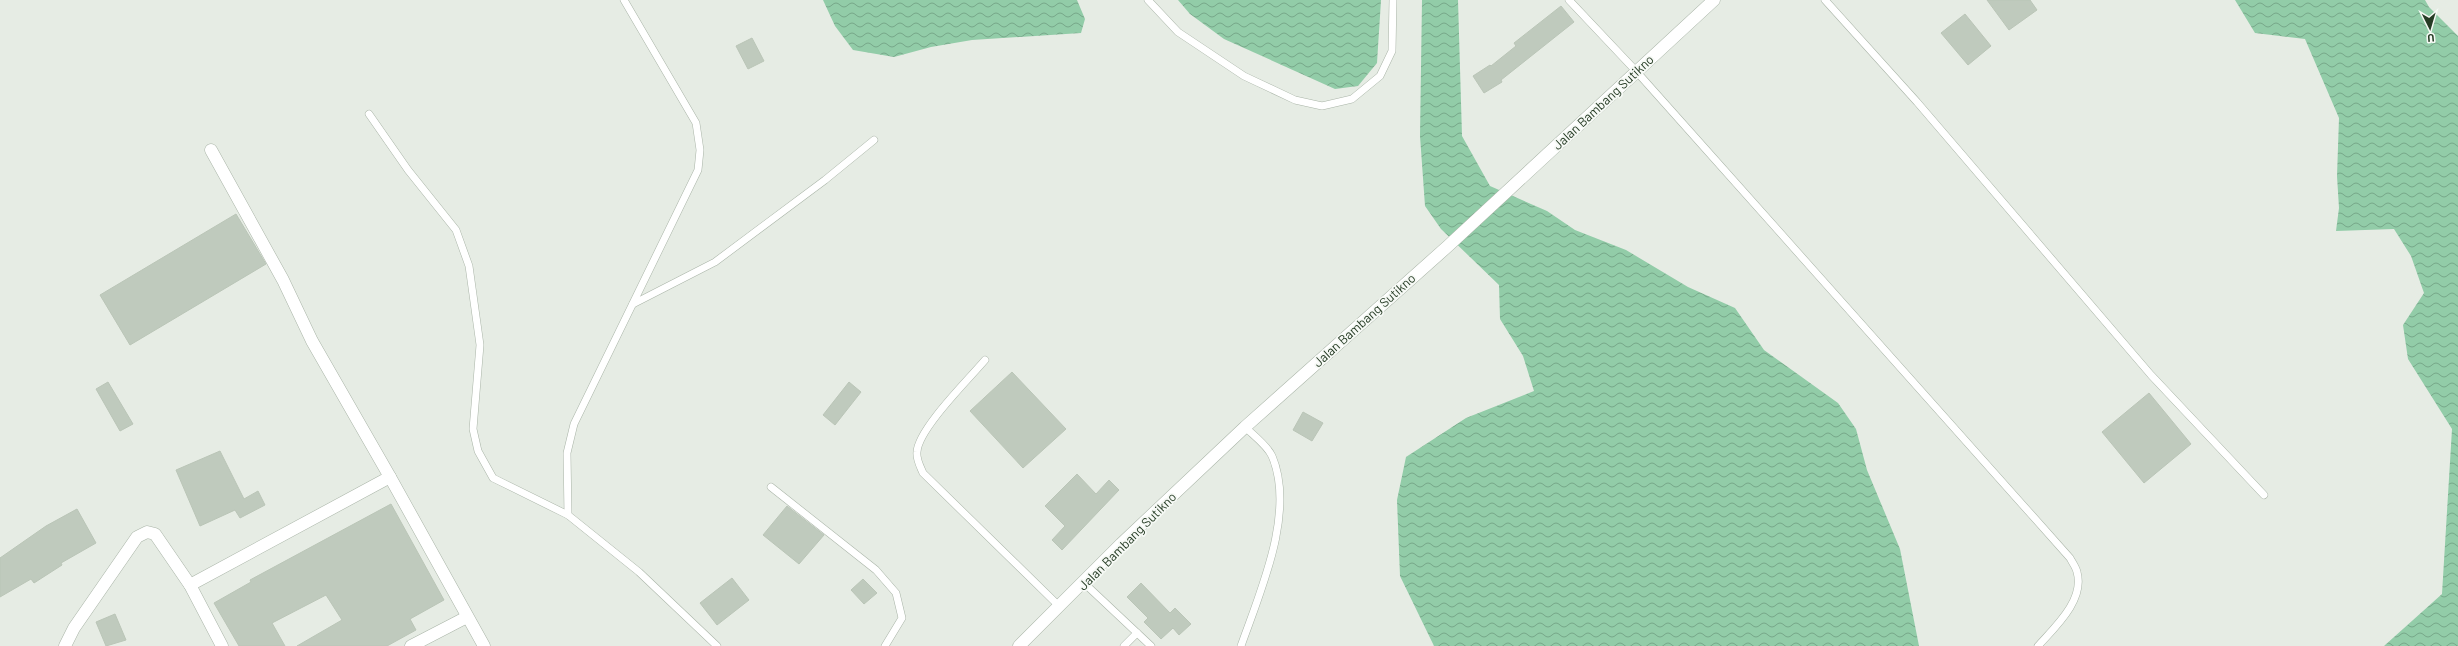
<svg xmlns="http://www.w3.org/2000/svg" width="2458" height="646" font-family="Barlow,sans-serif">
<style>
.water{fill:url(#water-waves)}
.building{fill:#bfcabd;stroke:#bac5b7}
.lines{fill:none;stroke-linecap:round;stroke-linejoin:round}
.service-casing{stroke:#a9b4a7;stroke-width:8}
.minor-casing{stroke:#a9b4a7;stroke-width:13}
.tertiary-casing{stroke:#a9b4a7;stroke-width:13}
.service{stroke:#fff;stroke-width:7}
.minor{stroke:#fff;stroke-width:12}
.tertiary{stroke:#fff;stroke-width:12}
.labels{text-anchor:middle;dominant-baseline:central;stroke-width:3.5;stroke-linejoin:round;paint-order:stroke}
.street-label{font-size:13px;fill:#263c25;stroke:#f6f9f5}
</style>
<defs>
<pattern id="water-waves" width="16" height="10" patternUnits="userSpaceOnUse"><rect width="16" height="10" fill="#92cca8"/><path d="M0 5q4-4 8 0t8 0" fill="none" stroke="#77a789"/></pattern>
</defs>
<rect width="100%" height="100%" fill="#e6ece4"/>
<g class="water">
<path d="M 823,0 L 1077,0 L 1085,19 L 1081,33 L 972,40 L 931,47 L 894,57 L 853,50 L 835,26 Z"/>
<path d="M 1178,0 L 1381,0 L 1377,63 L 1358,86 L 1335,89 L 1224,39 L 1190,14 Z"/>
<path d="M 1422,0 L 1458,0 L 1462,136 L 1490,186 L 1547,211 L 1575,230 L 1626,250 L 1688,287 L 1735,308 L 1764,350 L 1838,403 L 1856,429 L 1867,470 L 1900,549 L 1919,646 L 1434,646 L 1400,576 L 1397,500 L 1406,457 L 1466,418 L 1534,391 L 1523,356 L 1500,319 L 1499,285 L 1441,229 L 1425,206 L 1420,136 Z"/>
<path d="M 2235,0 L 2425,0 L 2429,7 L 2458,36 L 2458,646 L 2384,646 L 2442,594 L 2452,429 L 2408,359 L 2403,325 L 2424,293 L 2411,256 L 2394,229 L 2336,231 L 2339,208 L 2337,176 L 2339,118 L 2305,39 L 2255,33 Z"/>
</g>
<g class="building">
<path d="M 1987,0 L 2030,0 L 2037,10 L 2009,30 Z"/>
<path d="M 1561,6 L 1574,22 L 1501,80 L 1502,82 L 1484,93 L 1473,76 L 1490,65 L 1491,66 L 1516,46 L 1514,43 Z"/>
<path d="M 1965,14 L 1991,46 L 1968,65 L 1941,33 Z"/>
<path d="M 752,38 L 764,61 L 748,69 L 736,46 Z"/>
<path d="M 236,214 L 266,264 L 130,345 L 100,295 Z"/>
<path d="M 1012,372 L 1066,429 L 1023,468 L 970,411 Z"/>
<path d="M 108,382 L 133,424 L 120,431 L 96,389 Z"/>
<path d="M 849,382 L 861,392 L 835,425 L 823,415 Z"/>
<path d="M 2149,393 L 2191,444 L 2144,483 L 2102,432 Z"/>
<path d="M 1303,412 L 1323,423 L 1312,441 L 1293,430 Z"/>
<path d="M 220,451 L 244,499 L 258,491 L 265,505 L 240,518 L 235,510 L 200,526 L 176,470 Z"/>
<path d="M 1077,474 L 1096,494 L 1109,480 L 1119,490 L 1062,550 L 1052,540 L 1065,526 L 1045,506 Z"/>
<path d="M 391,504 L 444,600 L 410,619 L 416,630 L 387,646 L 297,646 L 342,620 L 326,595 L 272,623 L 285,646 L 239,646 L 214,603 L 251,582 L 250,580 Z"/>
<path d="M 787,506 L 824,535 L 799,564 L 763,535 Z"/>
<path d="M 77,509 L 96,543 L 61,563 L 62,565 L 34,583 L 31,579 L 0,597 L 0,558 L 46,526 Z"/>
<path d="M 732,578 L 749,600 L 717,625 L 700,603 Z"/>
<path d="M 863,579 L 877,593 L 864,604 L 851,590 Z"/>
<path d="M 1141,583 L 1170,613 L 1175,608 L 1191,624 L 1179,635 L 1173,628 L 1161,639 L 1144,622 L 1148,618 L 1127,597 Z"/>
<path d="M 115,614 L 126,640 L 106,646 L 96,622 Z"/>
</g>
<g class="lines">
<g class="service-casing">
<g id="service">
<path d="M 624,0 L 696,123 L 700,150 L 698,170 L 574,424 L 567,453 L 568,515 L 639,572 L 717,646"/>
<path d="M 1148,0 L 1178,32 L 1244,76 L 1295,100 L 1322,106 L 1352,99 L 1380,76 L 1392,51 L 1393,0"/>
<path d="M 1569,0 L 1636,71 L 2070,558 C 2072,562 2076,567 2077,572 C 2085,600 2055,627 2038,646"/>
<path d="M 1825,0 L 1917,102 L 2151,375 L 2264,495"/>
<path d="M 369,114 L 408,170 L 456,230 L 469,266 L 480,345 L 473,429 L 478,451 L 493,478 L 568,515"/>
<path d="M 633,304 L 715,262 L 825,180 L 874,140"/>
<path d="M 985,360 C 969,379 918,429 917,452 C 916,459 920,466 923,473 L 1060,607"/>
<path d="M 771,487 L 876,570 L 896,593 L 902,618 L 885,646"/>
<path d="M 1084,583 L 1151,646"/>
<path d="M 1124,646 L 1137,633"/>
<path d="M 1241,646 C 1260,592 1296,512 1272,456 C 1267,445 1253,435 1245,427"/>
</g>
</g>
<g class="minor-casing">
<g id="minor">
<path d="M 211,150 L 283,280 L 312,341 L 390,477 L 484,646"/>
<path d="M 190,585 L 390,477"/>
<path d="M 65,646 L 74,628 L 137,537 L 147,532 L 155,534 L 190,585 L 222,646"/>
<path d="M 411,646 L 467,617"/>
</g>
</g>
<g class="tertiary-casing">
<path id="tertiary" d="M 1019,646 L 1121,544 L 1245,427 L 1448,246 L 1714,0"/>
</g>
<use href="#service" class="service"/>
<use href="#minor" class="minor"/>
<use href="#tertiary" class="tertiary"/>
</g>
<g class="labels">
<g class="street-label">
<text transform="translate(1603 102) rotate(-43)">Jalan Bambang Sutikno</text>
<text transform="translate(1364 320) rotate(-42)">Jalan Bambang Sutikno</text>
<text transform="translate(1127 541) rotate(-45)">Jalan Bambang Sutikno</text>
</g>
</g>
<g transform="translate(2430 28) rotate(175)" stroke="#f6f9f5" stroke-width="3" paint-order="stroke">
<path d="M0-3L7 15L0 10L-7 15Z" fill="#263c25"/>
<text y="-6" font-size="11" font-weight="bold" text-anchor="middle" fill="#263c25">U</text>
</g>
</svg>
